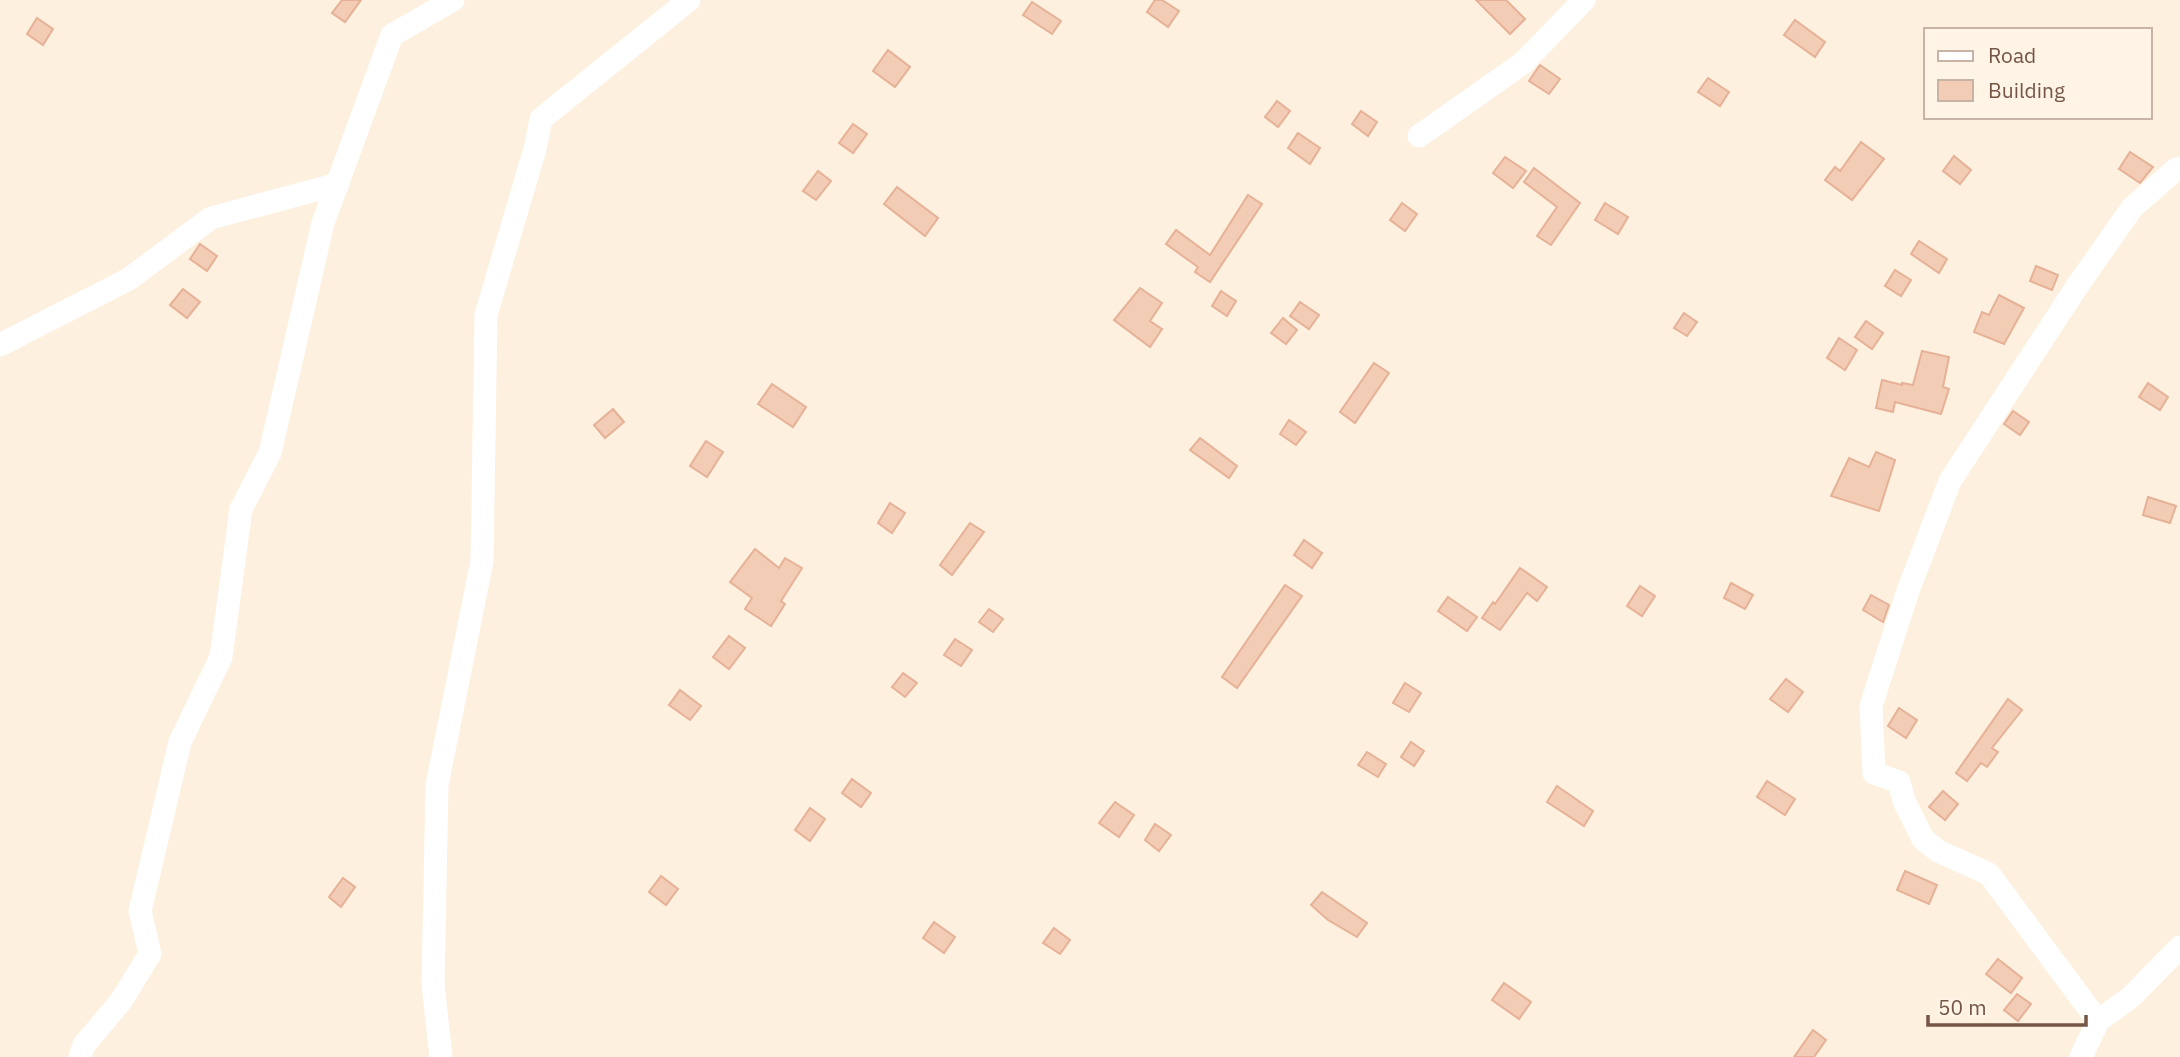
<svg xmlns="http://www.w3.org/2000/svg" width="2180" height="1057" font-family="'IBM Plex Sans',sans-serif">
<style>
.building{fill:#f3ccb6;stroke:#e6b196;stroke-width:2}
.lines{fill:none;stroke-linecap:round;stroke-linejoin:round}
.street{stroke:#fff;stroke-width:23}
</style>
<rect width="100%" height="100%" fill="#fdf0df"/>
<g class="building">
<path d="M 342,0 L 361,0 L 345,22 L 332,13 Z"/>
<path d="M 1155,0 L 1162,0 L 1179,11 L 1168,27 L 1147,12 Z"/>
<path d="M 1476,0 L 1506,0 L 1525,19 L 1510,34 Z"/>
<path d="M 1032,2 L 1061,21 L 1052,34 L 1023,15 Z"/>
<path d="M 37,18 L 53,29 L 43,45 L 27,34 Z"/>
<path d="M 1795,20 L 1825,42 L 1815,57 L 1784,35 Z"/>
<path d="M 888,50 L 910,67 L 895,87 L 873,71 Z"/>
<path d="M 1540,65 L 1560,79 L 1549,94 L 1529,81 Z"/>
<path d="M 1708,78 L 1729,92 L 1720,106 L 1698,92 Z"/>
<path d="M 1277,101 L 1290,111 L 1278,127 L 1265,117 Z"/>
<path d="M 1361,111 L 1377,122 L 1368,136 L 1352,124 Z"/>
<path d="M 853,124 L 867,134 L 853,153 L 839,143 Z"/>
<path d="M 1298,133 L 1320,148 L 1310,164 L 1288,148 Z"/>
<path d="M 1861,142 L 1884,159 L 1852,200 L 1825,180 L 1835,167 L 1840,171 Z"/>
<path d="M 2130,152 L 2153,167 L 2140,183 L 2119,169 Z"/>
<path d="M 1954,156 L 1971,170 L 1960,184 L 1943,171 Z"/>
<path d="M 1505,157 L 1526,171 L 1513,188 L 1493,173 Z"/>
<path d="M 1534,168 L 1580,203 L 1551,245 L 1537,236 L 1557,207 L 1524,182 Z"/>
<path d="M 818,171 L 831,181 L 816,200 L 803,191 Z"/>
<path d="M 897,187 L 938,218 L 925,236 L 884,204 Z"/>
<path d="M 1248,195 L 1262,204 L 1210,282 L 1195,272 L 1198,267 L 1166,244 L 1176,230 L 1210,255 Z"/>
<path d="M 1402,203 L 1417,214 L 1405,231 L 1390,220 Z"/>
<path d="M 1605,203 L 1628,217 L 1618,234 L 1595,220 Z"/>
<path d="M 1919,241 L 1947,259 L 1939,273 L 1911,254 Z"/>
<path d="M 200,244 L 217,256 L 207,271 L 190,259 Z"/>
<path d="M 2036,266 L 2058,275 L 2052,290 L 2030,281 Z"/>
<path d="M 1895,270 L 1911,280 L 1901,296 L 1885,286 Z"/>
<path d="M 1140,288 L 1162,303 L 1150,321 L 1162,329 L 1150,347 L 1114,320 Z"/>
<path d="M 183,289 L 200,302 L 187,318 L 170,305 Z"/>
<path d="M 1221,291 L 1236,301 L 1227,316 L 1212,306 Z"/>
<path d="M 1999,295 L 2024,308 L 2004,344 L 1974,332 L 1982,312 L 1989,315 Z"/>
<path d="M 1300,302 L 1319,315 L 1309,329 L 1290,316 Z"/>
<path d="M 1684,313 L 1697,322 L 1687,336 L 1674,328 Z"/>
<path d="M 1283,318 L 1297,330 L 1286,344 L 1271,333 Z"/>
<path d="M 1866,321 L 1883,333 L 1872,349 L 1855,337 Z"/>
<path d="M 1839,338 L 1857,350 L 1845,370 L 1827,358 Z"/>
<path d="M 1922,351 L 1949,357 L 1943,387 L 1949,389 L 1941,414 L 1895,402 L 1893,412 L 1876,408 L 1882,380 L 1902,385 L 1902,383 L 1913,385 Z"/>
<path d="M 1374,363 L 1389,373 L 1355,423 L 1340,412 Z"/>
<path d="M 2148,383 L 2168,397 L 2160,410 L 2139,397 Z"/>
<path d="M 772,384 L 806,407 L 793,427 L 758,404 Z"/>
<path d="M 613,409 L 624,422 L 605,438 L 594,425 Z"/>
<path d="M 2013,411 L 2029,422 L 2020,435 L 2004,424 Z"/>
<path d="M 1289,420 L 1306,432 L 1296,445 L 1280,434 Z"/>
<path d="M 1200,438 L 1237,466 L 1229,478 L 1190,450 Z"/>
<path d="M 706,441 L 723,452 L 707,477 L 690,466 Z"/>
<path d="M 1876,452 L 1895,460 L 1879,511 L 1831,496 L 1849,458 L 1869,467 Z"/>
<path d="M 2148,497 L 2176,506 L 2170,523 L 2143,515 Z"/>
<path d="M 890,503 L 905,513 L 892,533 L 878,523 Z"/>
<path d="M 970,523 L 984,532 L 952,575 L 940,565 Z"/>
<path d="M 1304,540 L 1322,553 L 1312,568 L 1294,555 Z"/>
<path d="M 755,549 L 779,568 L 785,558 L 802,568 L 781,601 L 785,604 L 771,626 L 745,609 L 752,598 L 730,582 Z"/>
<path d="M 1520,568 L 1547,587 L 1537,601 L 1527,593 L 1500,630 L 1482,618 L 1493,602 L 1495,604 Z"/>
<path d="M 1731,583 L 1753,595 L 1745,609 L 1724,598 Z"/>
<path d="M 1285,585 L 1302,596 L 1237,688 L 1222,677 Z"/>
<path d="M 1640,586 L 1655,596 L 1642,616 L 1627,606 Z"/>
<path d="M 1871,595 L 1889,605 L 1883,622 L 1863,610 Z"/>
<path d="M 1448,597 L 1477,617 L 1467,631 L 1438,611 Z"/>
<path d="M 989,609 L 1003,619 L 993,632 L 979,622 Z"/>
<path d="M 729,636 L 745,648 L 729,669 L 713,657 Z"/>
<path d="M 955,639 L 972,650 L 961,666 L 944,655 Z"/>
<path d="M 903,673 L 917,683 L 905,697 L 892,687 Z"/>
<path d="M 1786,679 L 1803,692 L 1788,712 L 1770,699 Z"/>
<path d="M 1405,683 L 1421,693 L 1409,712 L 1393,703 Z"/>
<path d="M 680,690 L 701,706 L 690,720 L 669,705 Z"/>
<path d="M 2008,699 L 2022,710 L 1992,748 L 1998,752 L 1987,767 L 1981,763 L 1967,781 L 1956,773 Z"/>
<path d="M 1899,708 L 1917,720 L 1906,738 L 1888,726 Z"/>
<path d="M 1411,742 L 1424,751 L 1414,766 L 1401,757 Z"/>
<path d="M 1367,752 L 1386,764 L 1378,777 L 1358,765 Z"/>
<path d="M 852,779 L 871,793 L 861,807 L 842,793 Z"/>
<path d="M 1767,781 L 1795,799 L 1785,815 L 1757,797 Z"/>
<path d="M 1557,786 L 1593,811 L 1584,826 L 1547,802 Z"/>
<path d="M 1943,791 L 1958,804 L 1945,820 L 1929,807 Z"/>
<path d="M 1115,802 L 1134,815 L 1119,837 L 1099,823 Z"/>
<path d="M 810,808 L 825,819 L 810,841 L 795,830 Z"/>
<path d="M 1155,824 L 1171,835 L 1159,851 L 1145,840 Z"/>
<path d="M 1905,871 L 1937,885 L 1929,904 L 1897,890 Z"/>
<path d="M 661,876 L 678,889 L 666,905 L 649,892 Z"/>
<path d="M 343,878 L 355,887 L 341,907 L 329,897 Z"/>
<path d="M 1322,892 L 1367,923 L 1357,937 L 1328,920 L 1311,905 Z"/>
<path d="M 934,922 L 955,937 L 944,953 L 923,938 Z"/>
<path d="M 1054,928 L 1070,940 L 1060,954 L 1043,943 Z"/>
<path d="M 1998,959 L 2022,978 L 2011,993 L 1986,974 Z"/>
<path d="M 1504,983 L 1531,1002 L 1519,1019 L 1492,1000 Z"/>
<path d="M 2017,994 L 2031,1004 L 2018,1021 L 2004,1010 Z"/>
<path d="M 1813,1030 L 1826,1040 L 1814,1057 L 1794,1057 Z"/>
</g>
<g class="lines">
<g class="street">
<path d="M 1419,136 L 1523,63 L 1584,0"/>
<path d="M 0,345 L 129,279 L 211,218 L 338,184"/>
<path d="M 2098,1021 L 2131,997 L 2180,947"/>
<path d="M 80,1057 L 84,1045 L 121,1001 L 150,954 L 140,911 L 180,742 L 221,657 L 241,509 L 270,453 L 323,223 L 392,35 L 453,0"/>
<path d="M 441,1057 L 433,984 L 437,785 L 482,561 L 486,315 L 535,149 L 541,119 L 689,0"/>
<path d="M 2081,1057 L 2098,1021 L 1989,874 L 1938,851 L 1923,839 L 1904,801 L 1899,782 L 1874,773 L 1871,706 L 1908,591 L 1950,481 L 2078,285 L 2132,208 L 2175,170 L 2180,168"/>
</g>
</g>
<rect x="1924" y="28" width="228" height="91" fill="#fff4e6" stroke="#c7b4a6" stroke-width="2"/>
<rect x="1938" y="51" width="35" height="10" fill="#ffffff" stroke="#c7b4a6" stroke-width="2"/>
<text x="1988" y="63" font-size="21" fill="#745546">Road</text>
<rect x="1938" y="80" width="35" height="21" fill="#f3ccb6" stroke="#c7b4a6" stroke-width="2"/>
<text x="1988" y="98" font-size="21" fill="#745546">Building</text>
<path d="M1928 1015v10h158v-10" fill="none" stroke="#745546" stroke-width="3.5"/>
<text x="1938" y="1015" font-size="21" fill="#745546" stroke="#fff4e6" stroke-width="5" paint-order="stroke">50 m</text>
</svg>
